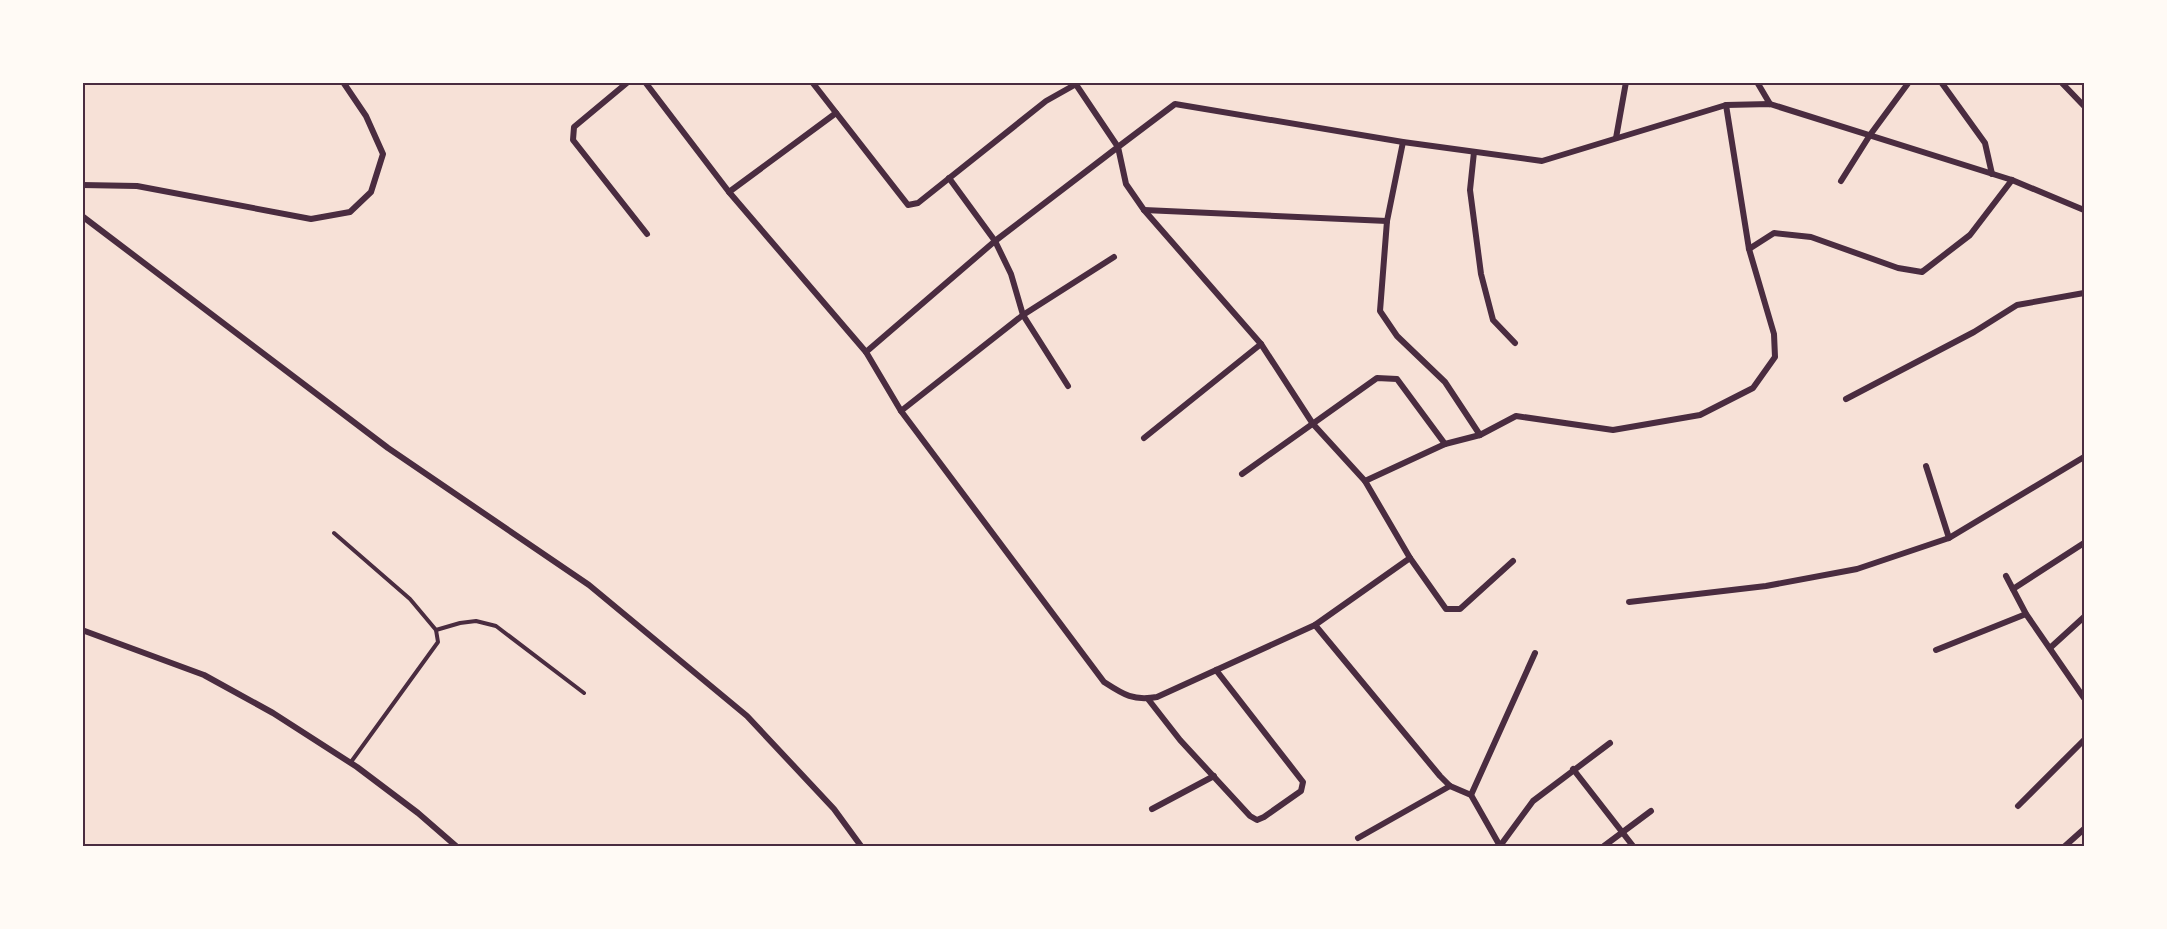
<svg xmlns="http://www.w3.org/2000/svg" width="2167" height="929" font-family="Karla,sans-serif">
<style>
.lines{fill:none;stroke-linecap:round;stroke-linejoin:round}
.service{stroke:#4a2c40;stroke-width:4}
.minor{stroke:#4a2c40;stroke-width:6}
.neatline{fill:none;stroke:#4a2c40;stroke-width:2}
</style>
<rect width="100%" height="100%" fill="#f7e1d7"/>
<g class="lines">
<g class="service">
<path d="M 334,533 L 410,599 L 436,630 L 438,642 L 351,762"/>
<path d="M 436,630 L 460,623 L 476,621 L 496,626 L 584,693"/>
</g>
<g class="minor">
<path d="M 628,82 L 574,127 L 573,140 L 647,234"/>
<path d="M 645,82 L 729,192 L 866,352 L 901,411 L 1104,682 C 1124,695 1133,701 1157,697 L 1315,625 L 1410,558 L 1365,481 L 1313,424 L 1261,344 L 1144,210 L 1126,184 L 1118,147 L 1175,104 L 1403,142 L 1542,161 L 1726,105 L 1770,104 L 2012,180 L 2084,210"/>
<path d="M 812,82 L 908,205 L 918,203 L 1046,101 L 1078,83"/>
<path d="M 1757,82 L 1770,104"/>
<path d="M 1941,82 L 1985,143 L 1992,174"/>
<path d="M 2061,82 L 2084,106"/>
<path d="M 1616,138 L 1626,82"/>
<path d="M 1403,142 L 1387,221 L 1380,311 L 1397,336 L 1445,382 L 1480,435"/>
<path d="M 1474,152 L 1470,190 L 1481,274 L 1493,320 L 1515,343"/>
<path d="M 949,178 L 995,241 L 1011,274 L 1023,315 L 1068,386"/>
<path d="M 1841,181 L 1870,135 L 1909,82"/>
<path d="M 82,185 L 137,186 L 311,219 L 350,212 L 371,192 L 383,154 L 366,116 L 343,82"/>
<path d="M 729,192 L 836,113"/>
<path d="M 1144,210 L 1387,221"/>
<path d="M 82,216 L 388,448 L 589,585 L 747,716 L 834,809 L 861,846"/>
<path d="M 1749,249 L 1774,233 L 1811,237 L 1898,268 L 1922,272 L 1970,235 L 2012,180"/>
<path d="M 866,352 L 995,241 L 1118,147 L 1077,86"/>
<path d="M 1846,399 L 1974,332 L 2017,305 L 2084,293"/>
<path d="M 901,411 L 1023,315 L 1114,257"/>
<path d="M 1144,438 L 1261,344"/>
<path d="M 1242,474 L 1377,378 L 1397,379 L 1445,444"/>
<path d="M 1365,481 L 1445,444 L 1480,435 L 1516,416 L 1613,430 L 1700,415 L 1753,388 L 1775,357 L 1774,334 L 1749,249 L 1726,105"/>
<path d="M 1949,538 L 2084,457"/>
<path d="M 1410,558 L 1446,609 L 1460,609 L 1513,561"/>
<path d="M 2006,576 L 2026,614 L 2084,698"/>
<path d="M 2013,589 L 2084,543"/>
<path d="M 1629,602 L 1766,586 L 1857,569 L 1949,538 L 1926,466"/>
<path d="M 1315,625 L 1440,776 L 1450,786 L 1471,795 L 1500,846"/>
<path d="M 82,630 L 204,675 L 273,713 L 357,767 L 418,813 L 456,846"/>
<path d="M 2050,648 L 2084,617"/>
<path d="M 1936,650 L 2026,614"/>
<path d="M 1148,699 L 1180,740 L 1250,816 L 1257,820 L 1264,817 L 1301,791 L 1303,782 L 1216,670"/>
<path d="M 1573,769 L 1633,846"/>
<path d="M 1471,795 L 1535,653"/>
<path d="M 2018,806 L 2084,740"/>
<path d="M 1152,809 L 1214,776"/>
<path d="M 1358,838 L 1450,786"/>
<path d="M 1500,846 L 1533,801 L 1610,743"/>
<path d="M 1604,846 L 1651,811"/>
<path d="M 2065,846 L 2084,829"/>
</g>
</g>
<rect width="2167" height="929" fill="none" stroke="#fffaf5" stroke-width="168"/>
<rect x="84" y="84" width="1999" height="761" class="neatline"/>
</svg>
